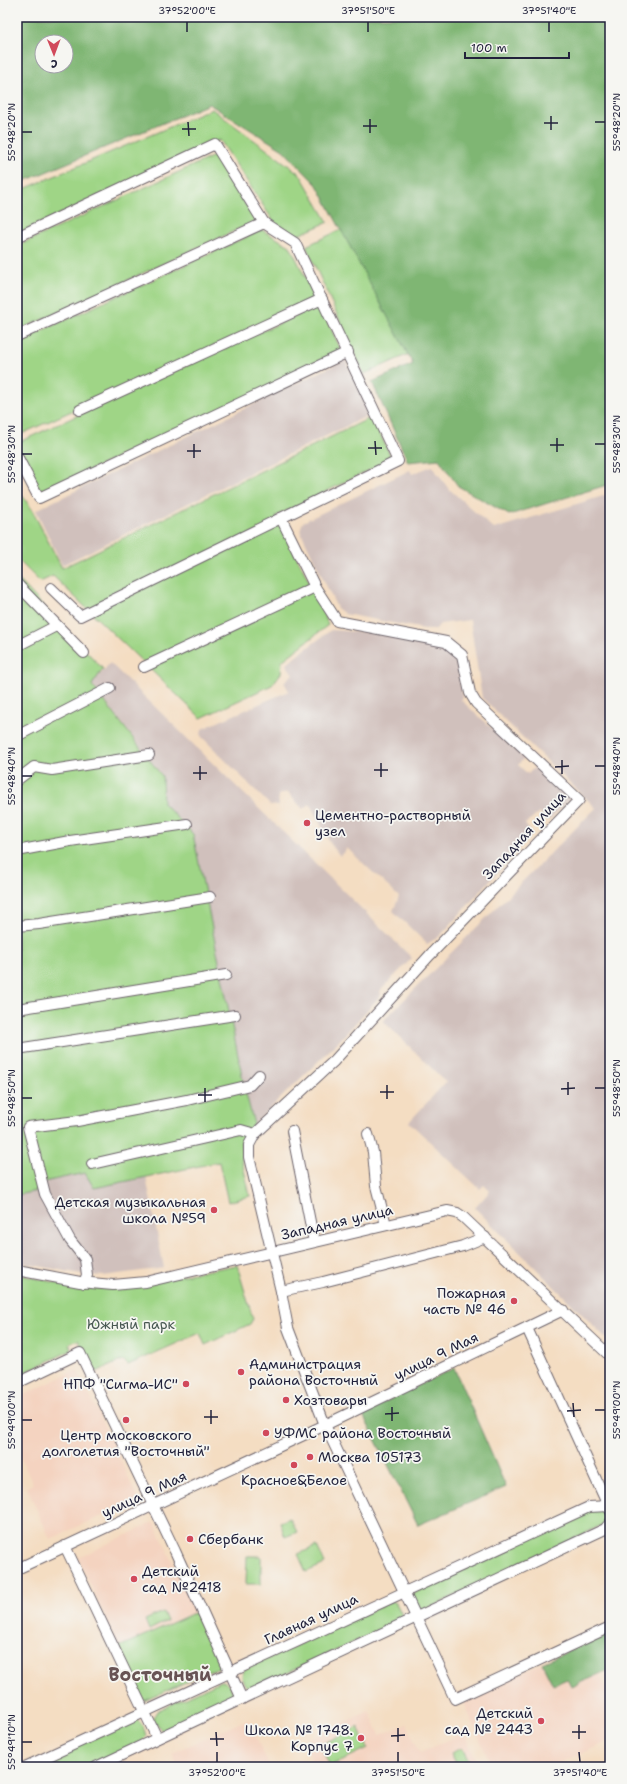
<svg xmlns="http://www.w3.org/2000/svg" width="627" height="1784" font-family="'Shantell Sans',sans-serif">
<style>
.built{fill:#f4d3c0}
.industrial{fill:#d0c0bc}
.green{fill:#9fd586;stroke:#607c60}
.forest{fill:#7fb673;stroke:#506c57;fill-rule:evenodd}
.lines{fill:none;stroke-linecap:round;stroke-linejoin:round}
.minor-casing{stroke:#6c636a;stroke-width:12}
.minor{stroke:#fff;stroke-width:10}
.ticks{fill:none;stroke:#22223b;stroke-width:1.5}
.poi-dot{fill:#d1495b;stroke:#f6f6f2;stroke-width:1.5}
.labels{text-anchor:middle;dominant-baseline:central;stroke-width:3.5;stroke-linejoin:round;paint-order:stroke}
.poi-label{font-size:14px;fill:#22223b;stroke:#f6f6f2;text-anchor:start}
.street-label{font-size:14px;fill:#22223b;stroke:#f6f6f2}
.park-label{font-size:14px;fill:#485852;stroke:#f6f6f2}
.district-label{font-size:18px;font-weight:bold;fill:#685354;stroke:#f6f6f2}
.neatline{fill:none;stroke:#22223b;stroke-width:1.5}
.ticks-label{font-size:10px;text-anchor:middle;fill:#22223b}
</style>
<rect width="100%" height="100%" fill="#f6f6f2"/>
<filter id="ink" filterUnits="userSpaceOnUse"><feTurbulence type="fractalNoise" baseFrequency=".025" numOctaves="2"/><feDisplacementMap in="SourceGraphic" scale="8" xChannelSelector="R" yChannelSelector="G"/><feConvolveMatrix kernelMatrix="1 2 1 2 8 2 1 2 1" color-interpolation-filters="sRGB"/></filter>
<filter id="wash" filterUnits="userSpaceOnUse"><feTurbulence type="fractalNoise" baseFrequency=".012" numOctaves="4" result="noise"/><feDisplacementMap in="SourceGraphic" scale="16" xChannelSelector="R" yChannelSelector="G"/><feGaussianBlur stdDeviation="0.9" result="paint"/><feColorMatrix in="noise" values="0 0 0 0 0 0 0 0 0 0 0 0 0 0 0 0 0 1.4 0 .05"/><feComposite in="paint" operator="in"/></filter>
<g filter="url(#wash)">
<rect width="100%" height="100%" fill="#f4ddc2"/>
<g class="built">
<path d="M 77,1370 L 115,1448 L 138,1500 L 50,1539 L 27,1487 L 33,1484 L 17,1450 L 17,1398 Z"/>
<path d="M 154,1522 L 196,1612 L 119,1647 L 78,1558 Z"/>
<path d="M 542,1663 L 567,1679 L 571,1687 L 600,1674 L 610,1699 L 610,1741 L 549,1767 L 492,1767 L 463,1701 Z"/>
<path d="M 369,1711 L 380,1735 L 407,1724 L 420,1753 L 464,1733 L 480,1767 L 315,1767 L 304,1741 Z"/>
<path d="M 248,1719 L 270,1767 L 179,1767 L 172,1753 Z"/>
</g>
<g class="industrial">
<path d="M 345,360 L 371,414 L 62,565 L 36,510 Z"/>
<path d="M 432,466 L 448,488 L 494,529 L 610,494 L 610,1342 L 475,1208 L 490,1191 L 484,1185 L 480,1189 L 409,1122 L 446,1082 L 383,1021 L 596,808 L 482,698 L 470,620 L 440,624 L 436,629 L 430,630 L 345,614 L 337,608 L 300,530 L 303,522 L 404,473 L 410,470 L 412,474 Z"/>
<path d="M 331,630 L 374,633 L 426,642 L 440,646 L 456,659 L 463,697 L 461,700 L 524,758 L 518,765 L 528,774 L 536,766 L 571,798 L 548,821 L 539,812 L 525,824 L 532,834 L 440,936 L 427,944 L 393,911 L 399,897 L 347,848 L 340,856 L 330,843 L 310,804 L 303,809 L 287,792 L 278,795 L 279,805 L 271,806 L 201,736 L 202,729 L 289,691 L 284,682 L 293,674 L 286,664 Z"/>
<path d="M 110,663 L 412,958 L 380,991 L 381,995 L 339,1041 L 254,1124 L 245,1090 L 193,834 L 163,803 L 162,775 L 92,684 Z"/>
<path d="M 86,1173 L 94,1188 L 146,1177 L 164,1268 L 103,1276 L 87,1275 L 17,1262 L 17,1195 L 41,1190 L 38,1183 Z"/>
</g>
<g class="green">
<path d="M 212,109 L 300,174 L 328,222 L 296,236 L 274,222 L 220,140 L 17,234 L 17,192 Z"/>
<path d="M 216,155 L 256,221 L 17,331 L 17,246 Z"/>
<path d="M 351,225 L 409,354 L 364,374 L 306,246 Z"/>
<path d="M 262,230 L 290,246 L 316,299 L 17,436 L 17,342 Z"/>
<path d="M 320,305 L 342,352 L 41,493 L 17,443 Z"/>
<path d="M 372,417 L 392,459 L 276,516 L 322,607 L 328,625 L 282,661 L 281,673 L 272,685 L 201,718 L 53,576 L 40,582 L 17,559 L 17,488 L 31,508 L 62,568 Z"/>
<path d="M 17,578 L 103,669 L 92,685 L 162,776 L 163,803 L 193,834 L 245,1090 L 254,1124 L 241,1139 L 242,1161 L 250,1196 L 228,1202 L 219,1162 L 94,1188 L 85,1173 L 39,1183 L 41,1190 L 17,1195 Z"/>
<path d="M 237,1265 L 253,1319 L 250,1324 L 205,1345 L 200,1333 L 128,1365 L 123,1360 L 96,1372 L 78,1340 L 69,1344 L 72,1350 L 17,1376 L 17,1274 L 74,1287 L 109,1289 Z"/>
<path d="M 594,1508 L 602,1510 L 606,1523 L 425,1610 C 417,1609 412,1600 413,1593 Z"/>
<path d="M 290,1518 L 297,1532 L 285,1537 L 280,1522 Z"/>
<path d="M 317,1546 L 325,1564 L 306,1572 L 298,1554 Z"/>
<path d="M 247,1556 L 261,1556 L 261,1584 L 246,1584 Z"/>
<path d="M 392,1601 L 396,1603 L 403,1617 L 402,1620 L 250,1690 C 243,1684 239,1676 245,1669 Z"/>
<path d="M 163,1612 L 167,1621 L 149,1630 L 145,1620 Z"/>
<path d="M 196,1612 L 221,1666 L 144,1701 L 119,1647 Z"/>
<path d="M 220,1681 C 229,1681 233,1689 233,1697 L 162,1731 L 153,1718 L 157,1711 Z"/>
<path d="M 136,1719 C 142,1723 145,1730 146,1737 L 142,1741 L 87,1767 L 30,1767 Z"/>
<path d="M 358,1727 L 368,1748 L 330,1766 L 320,1745 Z"/>
<path d="M 462,1748 L 470,1763 L 458,1767 L 451,1753 Z"/>
</g>
<g class="forest">
<path d="M 17,17 L 610,17 L 610,484 L 509,515 L 458,486 L 439,459 L 408,462 L 372,382 L 413,364 L 317,185 L 283,150 L 209,104 L 17,184 ZM 42,42 L 66,42 L 66,66 L 42,66 Z"/>
<path d="M 454,1368 L 506,1487 L 418,1525 L 362,1413 Z"/>
<path d="M 610,1633 L 610,1669 L 571,1687 L 567,1679 L 553,1685 L 542,1663 Z"/>
</g>
</g>
<g filter="url(#ink)">
<g class="lines">
<g class="minor-casing">
<g id="minor">
<path d="M 17,237 L 215,144 L 264,223"/>
<path d="M 17,336 L 264,223 L 295,243 L 398,461 L 281,518 L 315,587 L 337,621 L 446,642 L 462,655 L 470,693 L 476,703 L 579,800 L 430,955 L 334,1061 L 255,1134 L 249,1145 L 249,1157 L 281,1291 L 288,1328 L 325,1425 L 455,1699 L 610,1627"/>
<path d="M 80,410 L 322,299"/>
<path d="M 17,456 L 39,498 L 348,352"/>
<path d="M 17,584 L 84,653"/>
<path d="M 51,588 L 80,616 L 281,518"/>
<path d="M 17,646 L 56,626"/>
<path d="M 144,667 L 315,587"/>
<path d="M 17,736 L 110,688"/>
<path d="M 17,780 L 34,767 L 52,770 L 149,755"/>
<path d="M 17,851 L 70,841 L 187,824"/>
<path d="M 17,926 L 39,924 L 210,897"/>
<path d="M 17,1009 L 226,975"/>
<path d="M 17,1049 L 235,1015"/>
<path d="M 292,1131 L 314,1242"/>
<path d="M 368,1134 L 373,1152 L 376,1186 L 386,1225"/>
<path d="M 92,1164 L 241,1130 L 255,1134"/>
<path d="M 17,1270 L 80,1282 L 113,1285 L 146,1282 L 447,1211 L 457,1213 L 463,1217 L 610,1356"/>
<path d="M 84,1283 L 87,1275 L 85,1259 L 70,1240 L 45,1194 L 28,1127 L 77,1121 L 187,1100 L 250,1085 L 259,1075"/>
<path d="M 281,1291 L 323,1282 L 463,1246 L 485,1237"/>
<path d="M 527,1328 L 610,1510"/>
<path d="M 17,1383 L 80,1353 L 175,1551 L 242,1699"/>
<path d="M 65,1546 L 157,1738"/>
<path d="M 17,1569 L 325,1425 L 563,1310"/>
<path d="M 25,1767 L 589,1507 L 610,1506"/>
<path d="M 96,1767 L 605,1529 L 610,1523"/>
</g>
</g>
<use href="#minor" class="minor"/>
</g>
</g>
<path class="ticks" d="M 187,22 L 187,32M 368,22 L 368,32M 549,22 L 549,32M 551,116 L 551,130M 370,119 L 370,133M 188,122 L 189,136M 595,122 L 605,122M 544,123 L 558,123M 363,126 L 377,126M 182,129 L 196,129M 22,132 L 32,132M 557,438 L 557,452M 375,441 L 376,455M 194,444 L 194,458M 595,444 L 605,444M 550,445 L 564,445M 368,448 L 382,448M 187,451 L 201,451M 22,454 L 32,454M 562,760 L 562,774M 381,763 L 381,777M 200,766 L 200,780M 595,766 L 605,766M 555,767 L 569,766M 374,770 L 388,770M 193,773 L 207,773M 22,776 L 32,776M 568,1082 L 568,1095M 387,1085 L 387,1099M 205,1088 L 205,1102M 595,1088 L 605,1088M 561,1089 L 575,1088M 380,1092 L 394,1092M 198,1095 L 212,1095M 22,1098 L 32,1098M 573,1403 L 574,1417M 392,1407 L 392,1421M 211,1410 L 211,1424M 595,1410 L 605,1410M 567,1411 L 581,1410M 385,1414 L 399,1413M 204,1417 L 218,1417M 22,1420 L 32,1420M 579,1725 L 579,1739M 398,1728 L 398,1742M 216,1732 L 217,1746M 572,1732 L 586,1732M 391,1736 L 405,1735M 210,1739 L 224,1739M 22,1742 L 32,1742M 217,1752 L 217,1762M 398,1752 L 398,1762M 579,1752 L 580,1762"/>
<g class="poi-dot">
<circle cx="307" cy="823" r="4"/>
<circle cx="214" cy="1210" r="4"/>
<circle cx="514" cy="1301" r="4"/>
<circle cx="241" cy="1372" r="4"/>
<circle cx="186" cy="1384" r="4"/>
<circle cx="286" cy="1400" r="4"/>
<circle cx="126" cy="1420" r="4"/>
<circle cx="266" cy="1433" r="4"/>
<circle cx="310" cy="1457" r="4"/>
<circle cx="294" cy="1465" r="4"/>
<circle cx="190" cy="1539" r="4"/>
<circle cx="134" cy="1579" r="4"/>
<circle cx="541" cy="1721" r="4"/>
<circle cx="361" cy="1738" r="4"/>
</g>
<g class="labels">
<g class="poi-label">
<text x="315" y="815">Цементно-растворный<tspan x="315" dy="16">узел</tspan></text>
<text x="206" y="1202" text-anchor="end">Детская музыкальная<tspan x="206" dy="16">школа №59</tspan></text>
<text x="506" y="1293" text-anchor="end">Пожарная<tspan x="506" dy="16">часть № 46</tspan></text>
<text x="249" y="1364">Администрация<tspan x="249" dy="16">района Восточный</tspan></text>
<text x="178" y="1384" text-anchor="end">НПФ "Сигма-ИС"</text>
<text x="294" y="1400">Хозтовары</text>
<text x="274" y="1433">УФМС района Восточный</text>
<text x="126" y="1435" text-anchor="middle">Центр московского<tspan x="126" dy="16">долголетия "Восточный"</tspan></text>
<text x="318" y="1457">Москва 105173</text>
<text x="294" y="1480" text-anchor="middle">Красное&amp;Белое</text>
<text x="198" y="1539">Сбербанк</text>
<text x="142" y="1571">Детский<tspan x="142" dy="16">сад №2418</tspan></text>
<text x="533" y="1713" text-anchor="end">Детский<tspan x="533" dy="16">сад № 2443</tspan></text>
<text x="353" y="1730" text-anchor="end">Школа № 1748.<tspan x="353" dy="16">Корпус 7</tspan></text>
</g>
<g class="street-label">
<text transform="translate(524 835) rotate(-47)">Западная улица</text>
<text transform="translate(337 1222) rotate(-13)">Западная улица</text>
<text transform="translate(436 1356) rotate(-26)">улица 9 Мая</text>
<text transform="translate(144 1494) rotate(-25)">улица 9 Мая</text>
<text transform="translate(311 1619) rotate(-25)">Главная улица</text>
</g>
<g class="park-label">
<text x="131" y="1324">Южный парк</text>
</g>
<g class="district-label">
<text x="160" y="1675">Восточный</text>
</g>
</g>
<rect width="627" height="1784" fill="none" stroke="#f6f6f2" stroke-width="44"/>
<g transform="translate(54 54) rotate(179)"><circle r="19" fill="#f6f6f2" stroke="#a1a1a9"/>
<path d="M0-3L7 15L0 10L-7 15Z" fill="#d1495b"/>
<text y="-6" font-size="11" font-weight="bold" text-anchor="middle" fill="#22223b">С</text>
</g>
<path d="M465 52v6h104v-6" fill="none" stroke="#22223b" stroke-width="2"/>
<text x="471" y="52" font-size="12" fill="#22223b" stroke="#f6f6f2" stroke-width="3" paint-order="stroke">100 m</text>
<rect x="22" y="22" width="583" height="1740" class="neatline"/>
<g class="ticks-label">
<text x="187" y="14">37°52'00"E</text>
<text x="368" y="14">37°51'50"E</text>
<text x="549" y="14">37°51'40"E</text>
<text transform="translate(616 122) rotate(-90)" y="4">55°48'20"N</text>
<text transform="translate(11 132) rotate(-90)" y="4">55°48'20"N</text>
<text transform="translate(616 444) rotate(-90)" y="4">55°48'30"N</text>
<text transform="translate(11 454) rotate(-90)" y="4">55°48'30"N</text>
<text transform="translate(616 766) rotate(-90)" y="4">55°48'40"N</text>
<text transform="translate(11 776) rotate(-90)" y="4">55°48'40"N</text>
<text transform="translate(616 1088) rotate(-90)" y="4">55°48'50"N</text>
<text transform="translate(11 1098) rotate(-90)" y="4">55°48'50"N</text>
<text transform="translate(616 1410) rotate(-90)" y="4">55°49'00"N</text>
<text transform="translate(11 1420) rotate(-90)" y="4">55°49'00"N</text>
<text transform="translate(11 1742) rotate(-90)" y="4">55°49'10"N</text>
<text x="217" y="1776">37°52'00"E</text>
<text x="398" y="1776">37°51'50"E</text>
<text x="580" y="1776">37°51'40"E</text>
</g>
</svg>
